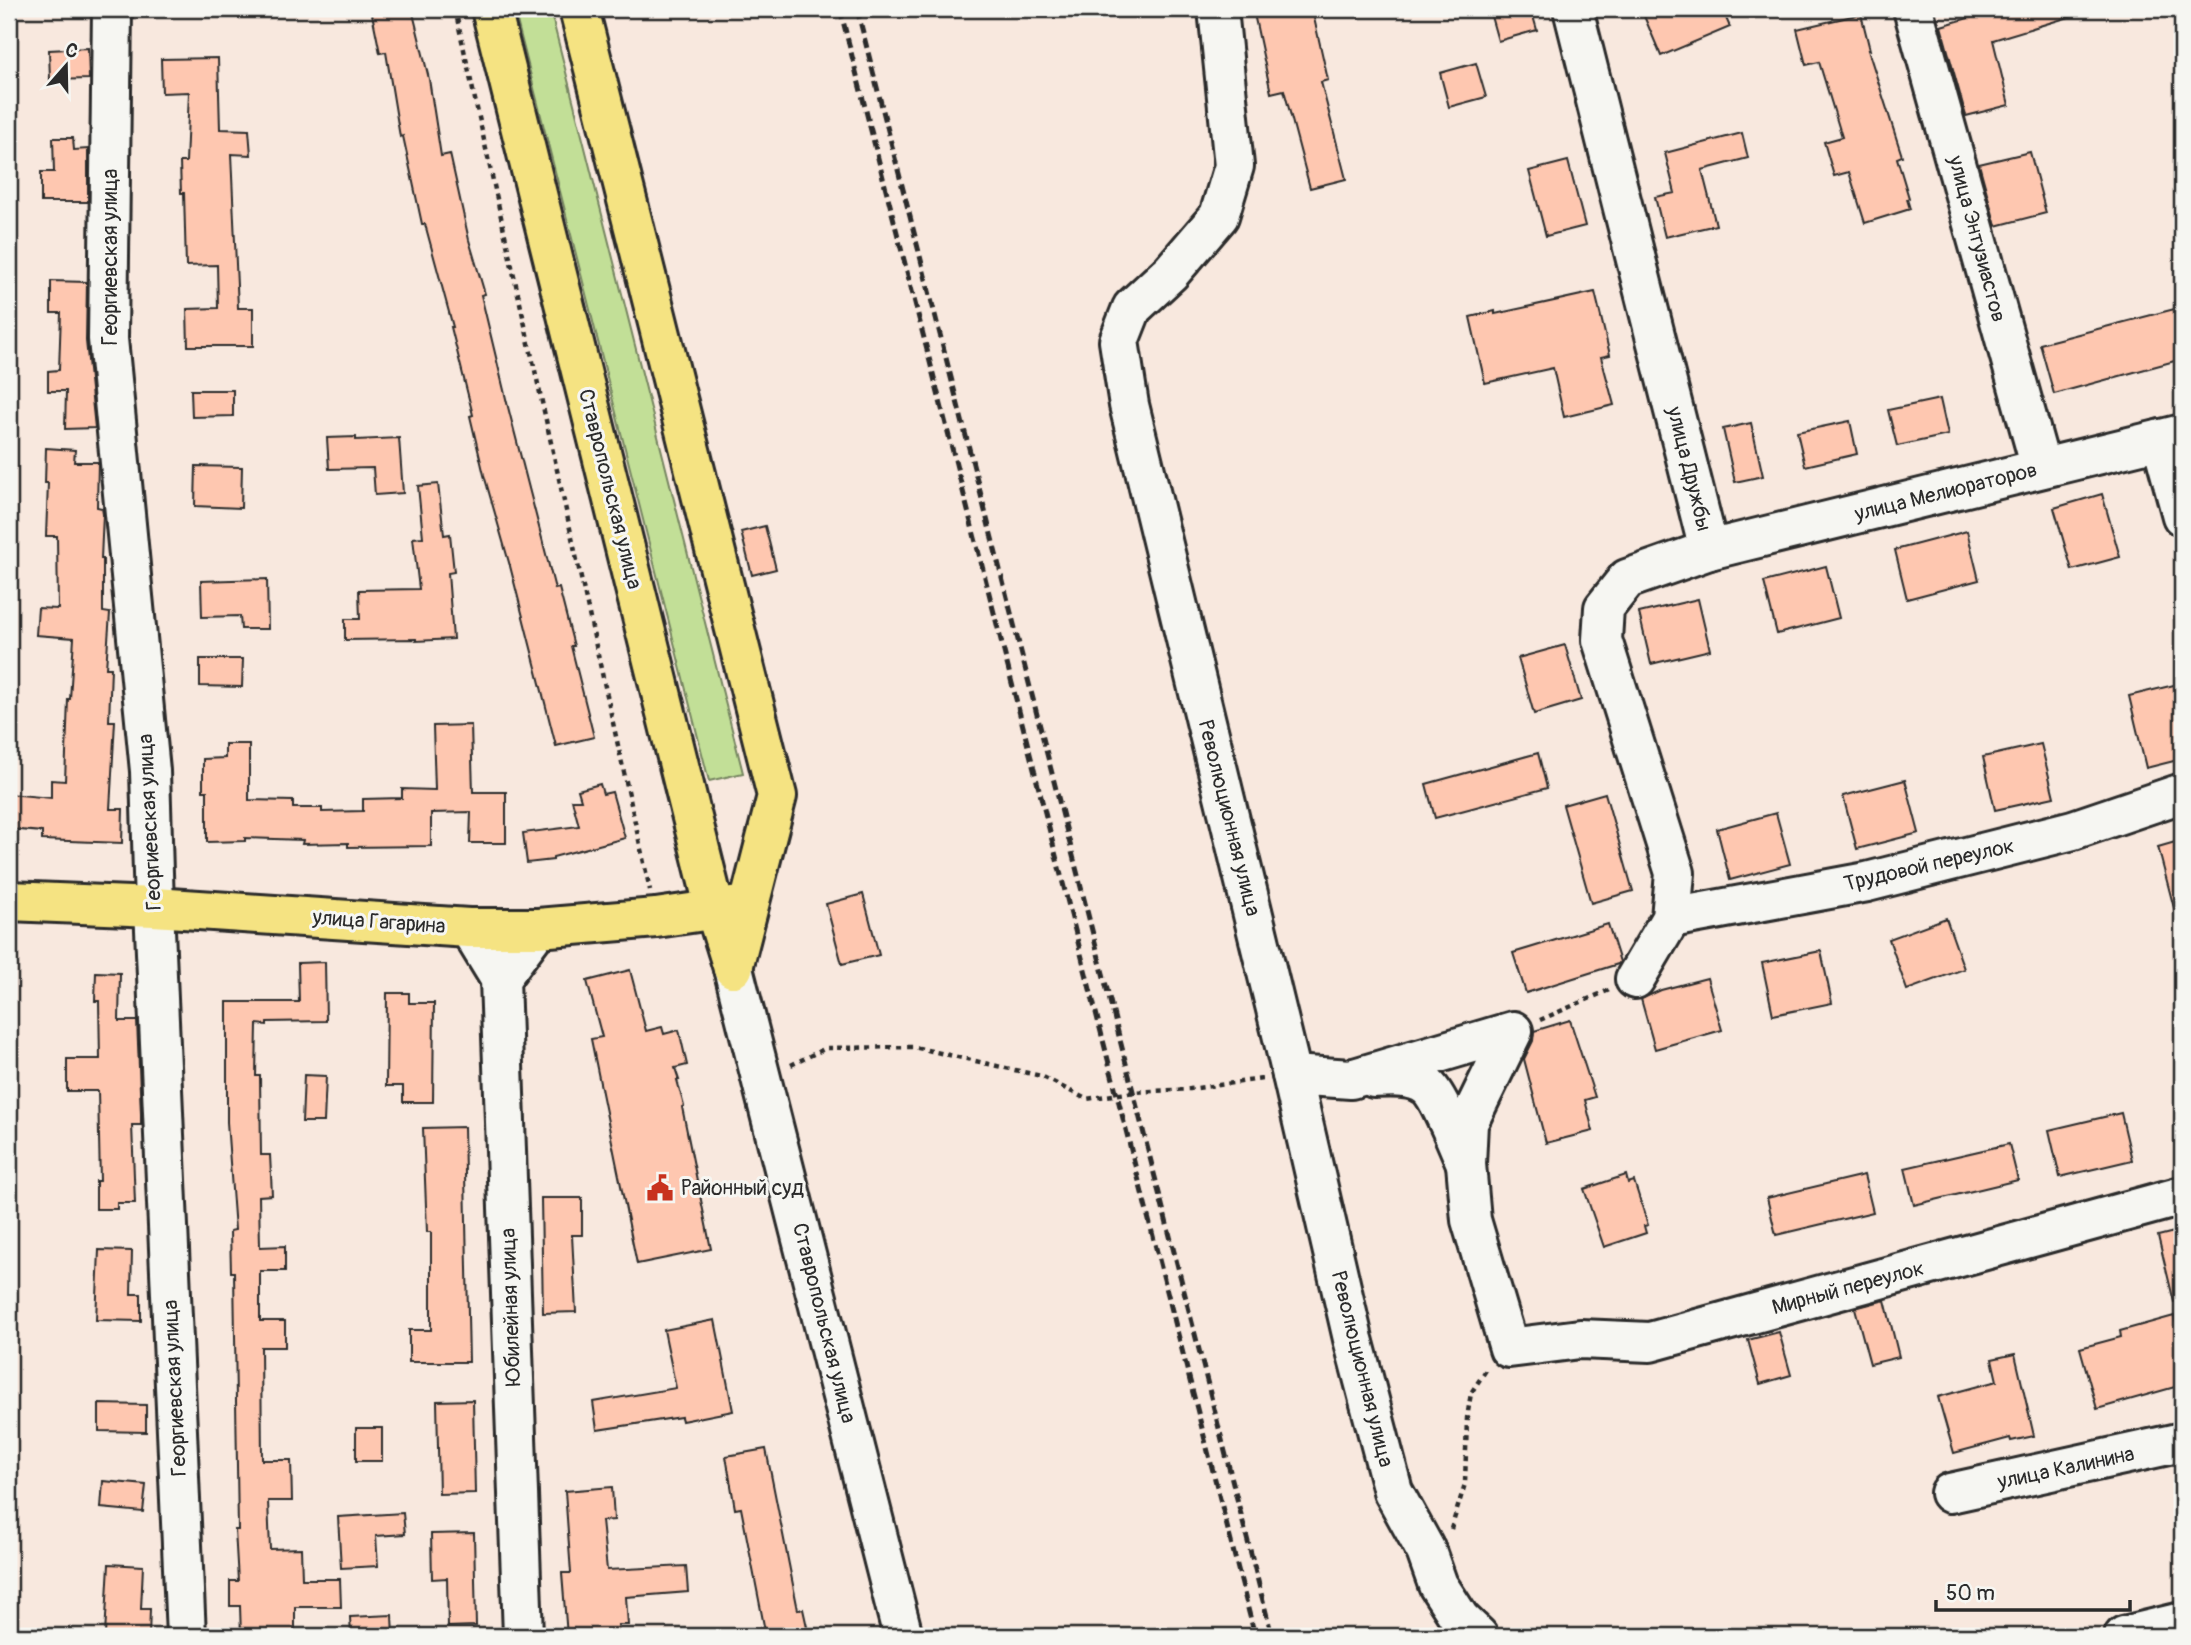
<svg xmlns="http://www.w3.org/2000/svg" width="2191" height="1645" font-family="Pangolin,sans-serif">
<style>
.green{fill:#c2df97;stroke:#768561;stroke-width:2}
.building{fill:#fec7b0;stroke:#2b2b2b;stroke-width:2}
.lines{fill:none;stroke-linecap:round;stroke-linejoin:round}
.minor-casing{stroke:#2b2b2b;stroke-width:44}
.major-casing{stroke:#2b2b2b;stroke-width:44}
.path{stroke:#2b2b2b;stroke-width:4.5;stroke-dasharray:5 5;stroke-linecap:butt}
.minor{stroke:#f6f6f2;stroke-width:38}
.major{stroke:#f5e382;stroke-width:38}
.rail{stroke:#2b2b2b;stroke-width:5;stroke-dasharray:10 5;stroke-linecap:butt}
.labels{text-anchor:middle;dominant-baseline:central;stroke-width:6;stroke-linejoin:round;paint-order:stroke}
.street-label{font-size:21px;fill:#2b2b2b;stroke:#f6f6f2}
.poi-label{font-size:21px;fill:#2b2b2b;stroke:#f6f6f2;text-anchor:start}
</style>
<rect width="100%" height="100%" fill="#f8e8de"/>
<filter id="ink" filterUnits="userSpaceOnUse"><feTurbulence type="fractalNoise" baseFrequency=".0143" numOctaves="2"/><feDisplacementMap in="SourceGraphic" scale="14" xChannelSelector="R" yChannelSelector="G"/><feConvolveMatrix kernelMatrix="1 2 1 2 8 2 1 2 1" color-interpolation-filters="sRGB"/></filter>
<g filter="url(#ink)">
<path class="green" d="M 514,9 L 550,9 L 743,773 L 709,781 Z"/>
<g class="building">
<path d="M 371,9 L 412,9 L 429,79 L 441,156 L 450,154 L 469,240 L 485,294 L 481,295 L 508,407 L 555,589 L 559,588 L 574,646 L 571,646 L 594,737 L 556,746 L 510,566 L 484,475 L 470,416 L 473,415 L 451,327 L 453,327 L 425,224 L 422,224 L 403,136 L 400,137 L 386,52 L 380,53 Z"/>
<path d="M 1253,9 L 1312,9 L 1328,80 L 1321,82 L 1346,179 L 1310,188 L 1284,90 L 1271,93 Z"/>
<path d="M 1489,9 L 1531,9 L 1537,30 L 1498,41 Z"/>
<path d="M 1641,9 L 1722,9 L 1730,27 L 1661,56 Z"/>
<path d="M 1999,9 L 2078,9 L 2079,14 L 1993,40 L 2009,105 L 1966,116 L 1941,26 Z"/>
<path d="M 1861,14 L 1870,50 L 1868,50 L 1902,156 L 1897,158 L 1909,198 L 1907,199 L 1910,209 L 1865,223 L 1849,172 L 1834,176 L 1824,142 L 1842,137 L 1819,62 L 1806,65 L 1797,29 Z"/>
<path d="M 88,48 L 89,79 L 50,80 L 49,50 Z"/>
<path d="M 218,58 L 220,129 L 249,130 L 251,155 L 231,154 L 238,308 L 253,308 L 253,346 L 188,346 L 187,309 L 218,308 L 217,265 L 186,266 L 184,193 L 181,193 L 180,162 L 186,162 L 189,92 L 162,93 L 161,59 Z"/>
<path d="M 1476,63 L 1486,97 L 1449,107 L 1440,73 Z"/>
<path d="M 1742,133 L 1748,158 L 1702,170 L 1716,225 L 1665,237 L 1655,197 L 1675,193 L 1665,153 Z"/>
<path d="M 53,138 L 73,138 L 74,150 L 88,149 L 88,202 L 41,202 L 41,172 L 54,172 Z"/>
<path d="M 2030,152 L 2046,213 L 1996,226 L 1979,164 Z"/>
<path d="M 1568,161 L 1585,226 L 1546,236 L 1529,171 Z"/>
<path d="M 51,281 L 87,282 L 86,341 L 95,428 L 65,429 L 66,391 L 48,391 L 48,371 L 59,370 L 61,313 L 51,313 Z"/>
<path d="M 1595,292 L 1610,355 L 1601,357 L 1614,405 L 1564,417 L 1553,368 L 1485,383 L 1470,317 L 1495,311 L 1495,314 Z"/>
<path d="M 2182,307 L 2182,359 L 2054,394 L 2040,344 Z"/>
<path d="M 191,390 L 233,390 L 233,416 L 192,417 Z"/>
<path d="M 1940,399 L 1948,435 L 1897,446 L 1888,410 Z"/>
<path d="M 1850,421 L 1857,454 L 1805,466 L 1797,432 Z"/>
<path d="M 1751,423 L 1763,476 L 1735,482 L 1723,429 Z"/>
<path d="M 356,437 L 356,440 L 399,438 L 403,493 L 375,495 L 373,468 L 329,469 L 327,438 Z"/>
<path d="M 46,448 L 75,450 L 74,462 L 98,462 L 97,507 L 102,508 L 103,514 L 101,559 L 103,559 L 103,612 L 110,613 L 106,668 L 111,668 L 109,721 L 115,721 L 110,809 L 123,809 L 122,843 L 42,840 L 42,832 L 9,829 L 9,794 L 51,798 L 51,780 L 65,781 L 68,699 L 70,699 L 74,638 L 36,635 L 38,608 L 58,609 L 57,536 L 46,536 L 48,483 L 45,483 Z"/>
<path d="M 196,466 L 242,467 L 241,508 L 195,506 Z"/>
<path d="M 438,484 L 444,535 L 450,534 L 454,572 L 448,573 L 453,639 L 416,641 L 416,639 L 345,640 L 345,619 L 360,619 L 359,590 L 419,589 L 413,538 L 423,537 L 418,486 Z"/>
<path d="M 2102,494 L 2120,557 L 2072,570 L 2054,508 Z"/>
<path d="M 765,526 L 776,569 L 752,575 L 741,532 Z"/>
<path d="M 1967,531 L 1979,580 L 1907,599 L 1895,550 Z"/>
<path d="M 1826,566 L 1839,618 L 1777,634 L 1764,582 Z"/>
<path d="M 267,579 L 268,629 L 241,629 L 240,616 L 202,617 L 201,581 Z"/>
<path d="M 1698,599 L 1710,650 L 1651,664 L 1639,613 Z"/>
<path d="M 1565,645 L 1581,700 L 1534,714 L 1518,658 Z"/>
<path d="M 200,659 L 243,659 L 242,687 L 200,686 Z"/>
<path d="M 2182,683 L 2182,759 L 2146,768 L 2129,696 Z"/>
<path d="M 471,725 L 473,792 L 506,792 L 506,843 L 470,843 L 471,812 L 431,813 L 431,846 L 348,847 L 348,843 L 302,844 L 303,840 L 245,838 L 245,841 L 207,842 L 207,791 L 203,791 L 203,759 L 225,758 L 225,744 L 249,744 L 249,800 L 293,801 L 293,808 L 322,808 L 322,812 L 363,811 L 363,799 L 402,798 L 402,789 L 435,790 L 433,726 Z"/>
<path d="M 2041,744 L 2054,797 L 1995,810 L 1983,757 Z"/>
<path d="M 1538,753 L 1547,788 L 1435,818 L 1426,784 Z"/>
<path d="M 1905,780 L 1919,833 L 1857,849 L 1843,796 Z"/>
<path d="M 600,784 L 603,794 L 612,792 L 625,838 L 553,857 L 553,860 L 527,863 L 523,833 L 579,826 L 572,800 L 581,800 L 578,790 Z"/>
<path d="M 1605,793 L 1633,891 L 1591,903 L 1563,805 Z"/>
<path d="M 1776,813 L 1790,864 L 1730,880 L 1717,829 Z"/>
<path d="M 2182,840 L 2182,911 L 2175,912 L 2158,847 Z"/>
<path d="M 863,894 L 879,955 L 842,964 L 826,904 Z"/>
<path d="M 1946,918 L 1964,969 L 1907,990 L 1889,939 Z"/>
<path d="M 1608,924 L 1620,962 L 1618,964 L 1526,993 L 1513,953 Z"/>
<path d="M 1821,951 L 1832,1003 L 1773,1015 L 1762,963 Z"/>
<path d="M 325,962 L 326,1021 L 267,1022 L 267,1025 L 257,1024 L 256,1076 L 260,1076 L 261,1155 L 270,1155 L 272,1195 L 259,1196 L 260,1247 L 285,1246 L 285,1271 L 260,1271 L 260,1321 L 285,1321 L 285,1347 L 261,1347 L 262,1460 L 291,1460 L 292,1501 L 268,1501 L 270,1549 L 301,1548 L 302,1579 L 340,1579 L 341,1607 L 295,1607 L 295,1636 L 241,1636 L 240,1606 L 230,1606 L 230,1581 L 238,1581 L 235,1530 L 238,1530 L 234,1272 L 231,1272 L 230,1231 L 235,1230 L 227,1122 L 227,1002 L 299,1002 L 298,963 Z"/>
<path d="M 630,970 L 646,1031 L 662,1027 L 664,1034 L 679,1030 L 687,1065 L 675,1068 L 679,1080 L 677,1080 L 684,1106 L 682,1107 L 711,1249 L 637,1264 L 591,1039 L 602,1037 L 587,981 Z"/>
<path d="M 96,972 L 120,973 L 119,1021 L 137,1021 L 141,1114 L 141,1125 L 132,1125 L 135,1203 L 117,1203 L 117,1209 L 96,1209 L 96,1181 L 100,1181 L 98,1091 L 67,1091 L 67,1059 L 100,1059 L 99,1001 L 95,1001 Z"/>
<path d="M 1707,978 L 1722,1030 L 1655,1049 L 1641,999 L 1661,990 Z"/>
<path d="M 387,993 L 409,993 L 409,1003 L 434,1003 L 433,1102 L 403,1102 L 403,1086 L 386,1086 Z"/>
<path d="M 1570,1020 L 1595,1097 L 1585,1100 L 1593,1131 L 1546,1143 L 1524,1059 L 1533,1041 L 1534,1031 Z"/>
<path d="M 304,1075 L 326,1076 L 324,1122 L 302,1122 Z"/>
<path d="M 2121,1113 L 2132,1160 L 2060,1177 L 2049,1130 Z"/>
<path d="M 464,1127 L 469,1362 L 409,1362 L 409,1330 L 431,1330 L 431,1232 L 427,1232 L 423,1128 Z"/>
<path d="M 2009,1144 L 2018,1180 L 1914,1205 L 1905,1168 Z"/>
<path d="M 1626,1175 L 1628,1183 L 1634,1181 L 1648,1225 L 1644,1226 L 1646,1233 L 1604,1247 L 1584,1189 Z"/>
<path d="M 1864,1175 L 1873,1212 L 1776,1235 L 1767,1198 Z"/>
<path d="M 541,1198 L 582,1198 L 582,1235 L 572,1235 L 576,1312 L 543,1313 Z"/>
<path d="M 2182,1230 L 2182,1301 L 2174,1302 L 2158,1236 Z"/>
<path d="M 99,1250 L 132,1251 L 131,1294 L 141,1294 L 141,1321 L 96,1320 Z"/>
<path d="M 1885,1300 L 1899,1357 L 1870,1364 L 1855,1308 Z"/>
<path d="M 2174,1316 L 2182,1347 L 2182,1385 L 2097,1409 L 2080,1348 L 2121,1337 L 2120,1331 Z"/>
<path d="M 715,1320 L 733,1411 L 682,1421 L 681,1417 L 597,1430 L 593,1402 L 676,1388 L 664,1330 Z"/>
<path d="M 1779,1332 L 1791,1375 L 1760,1384 L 1748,1340 Z"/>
<path d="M 2015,1354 L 2034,1436 L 2011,1441 L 2010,1438 L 1954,1453 L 1938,1397 L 1997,1381 L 1992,1359 Z"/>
<path d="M 473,1400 L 475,1493 L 439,1494 L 437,1401 Z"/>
<path d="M 99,1404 L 146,1405 L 146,1432 L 99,1431 Z"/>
<rect x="356" y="1428" width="26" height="33"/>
<path d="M 766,1449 L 798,1610 L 803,1609 L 809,1636 L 766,1636 L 741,1508 L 735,1509 L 726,1456 Z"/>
<path d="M 103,1481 L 146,1485 L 143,1512 L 101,1508 Z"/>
<path d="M 612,1487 L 614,1520 L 602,1521 L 607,1570 L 686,1566 L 688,1592 L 626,1597 L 628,1625 L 618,1625 L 619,1636 L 567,1636 L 562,1573 L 571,1573 L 565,1491 Z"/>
<path d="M 403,1513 L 405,1534 L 376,1536 L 378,1566 L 341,1568 L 338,1517 Z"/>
<path d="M 474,1533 L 476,1626 L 448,1627 L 447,1578 L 432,1579 L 431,1534 Z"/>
<path d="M 109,1564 L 143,1566 L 141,1609 L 150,1609 L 149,1636 L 105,1635 Z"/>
<path d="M 392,1615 L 393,1636 L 351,1636 L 350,1617 Z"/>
</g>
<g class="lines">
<g class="minor-casing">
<g id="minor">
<path d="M 112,9 L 108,339 L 150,771 L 154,907 L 186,1636"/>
<path d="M 1218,9 L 1234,166 L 1219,216 L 1171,272 L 1132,308 L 1119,341 L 1129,405 L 1292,1075 L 1353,1339 L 1393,1491 L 1426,1551 L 1438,1585 L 1460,1619 L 1478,1636"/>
<path d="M 1573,9 L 1709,550 L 1627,579 L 1604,608 L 1602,640 L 1675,873 L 1671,918 L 1635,979"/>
<path d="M 1913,9 L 2041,468"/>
<path d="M 2161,439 L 2182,516"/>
<path d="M 1709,550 L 2182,434"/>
<path d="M 1671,918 L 1867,882 L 2073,830 L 2182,793"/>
<path d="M 469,928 L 500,979 L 523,1636"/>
<path d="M 733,968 L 903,1636"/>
<path d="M 500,979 L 538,928"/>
<path d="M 1292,1075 L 1351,1079 L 1513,1031 L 1468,1123 L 1466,1164 L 1471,1220 L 1509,1348 L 1580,1339 L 1650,1342 L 2182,1196"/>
<path d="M 1374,1078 C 1390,1077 1414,1075 1428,1087 C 1439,1097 1458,1145 1465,1161"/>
<path d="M 1950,1493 L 2182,1442"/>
<path d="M 2124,1636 L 2182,1622"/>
</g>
</g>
<g class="major-casing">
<g id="major">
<path d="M 491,9 L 715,910 L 733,968"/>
<path d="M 579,9 L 777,796 L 733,968"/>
<path d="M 9,901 L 154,907 L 469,928 L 538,928 L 656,918 L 739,906"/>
</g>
</g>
<g class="path">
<path d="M 455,9 L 650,890"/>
<path d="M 1540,1020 L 1609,990"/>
<path d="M 791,1065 L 826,1048 L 914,1047 L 1041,1076 L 1086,1099 L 1134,1092 L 1190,1089 L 1262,1079"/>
<path d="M 1451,1529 L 1465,1484 L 1467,1418 L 1471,1393 L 1486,1370"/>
</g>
<use href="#minor" class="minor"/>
<use href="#major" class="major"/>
<g class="rail">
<path d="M 840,9 L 1255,1636"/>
<path d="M 857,9 L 1272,1636"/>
</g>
</g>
</g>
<defs>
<g id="civic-bare" transform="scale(2.1)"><path d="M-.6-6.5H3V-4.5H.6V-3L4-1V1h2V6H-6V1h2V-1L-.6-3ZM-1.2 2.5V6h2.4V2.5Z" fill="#c8321e" stroke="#f6f6f2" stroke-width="2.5" paint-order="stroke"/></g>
</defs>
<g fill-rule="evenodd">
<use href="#civic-bare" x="660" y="1188"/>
</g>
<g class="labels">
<g class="street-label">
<text transform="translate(1977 239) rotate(75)">улица Энтузиастов</text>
<text transform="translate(110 257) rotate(-90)">Георгиевская улица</text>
<text transform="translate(1689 469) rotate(76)">улица Дружбы</text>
<text transform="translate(610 489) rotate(76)">Ставропольская улица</text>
<text transform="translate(1946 492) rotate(-14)">улица Мелиораторов</text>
<text transform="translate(1229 818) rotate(76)">Революционная улица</text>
<text transform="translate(150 822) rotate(-93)">Георгиевская улица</text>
<text transform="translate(1929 865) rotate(-13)">Трудовой переулок</text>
<text transform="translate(379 922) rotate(4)">улица Гагарина</text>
<text transform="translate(1848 1288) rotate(-15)">Мирный переулок</text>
<text transform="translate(511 1307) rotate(-92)">Юбилейная улица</text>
<text transform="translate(824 1323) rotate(76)">Ставропольская улица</text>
<text transform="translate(1362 1369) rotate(76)">Революционная улица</text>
<text transform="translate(175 1388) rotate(-93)">Георгиевская улица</text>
<text transform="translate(2066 1468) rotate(-12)">улица Калинина</text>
</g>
<g class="poi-label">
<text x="681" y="1188">Районный суд</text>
</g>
</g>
<rect width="2191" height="1645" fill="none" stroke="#f6f6f2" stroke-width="35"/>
<rect x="18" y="18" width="2156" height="1610" fill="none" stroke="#2b2b2b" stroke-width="2.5" filter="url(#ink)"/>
<g transform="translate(66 66) rotate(20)" stroke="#f6f6f2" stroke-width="5" paint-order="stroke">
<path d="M0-5L12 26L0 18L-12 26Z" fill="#2b2b2b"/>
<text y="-10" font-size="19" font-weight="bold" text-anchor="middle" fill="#2b2b2b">С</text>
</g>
<path d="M1936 1600v10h194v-10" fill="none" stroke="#2b2b2b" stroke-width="3.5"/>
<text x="1946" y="1600" font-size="21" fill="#2b2b2b" stroke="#f6f6f2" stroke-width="5" paint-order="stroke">50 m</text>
</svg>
